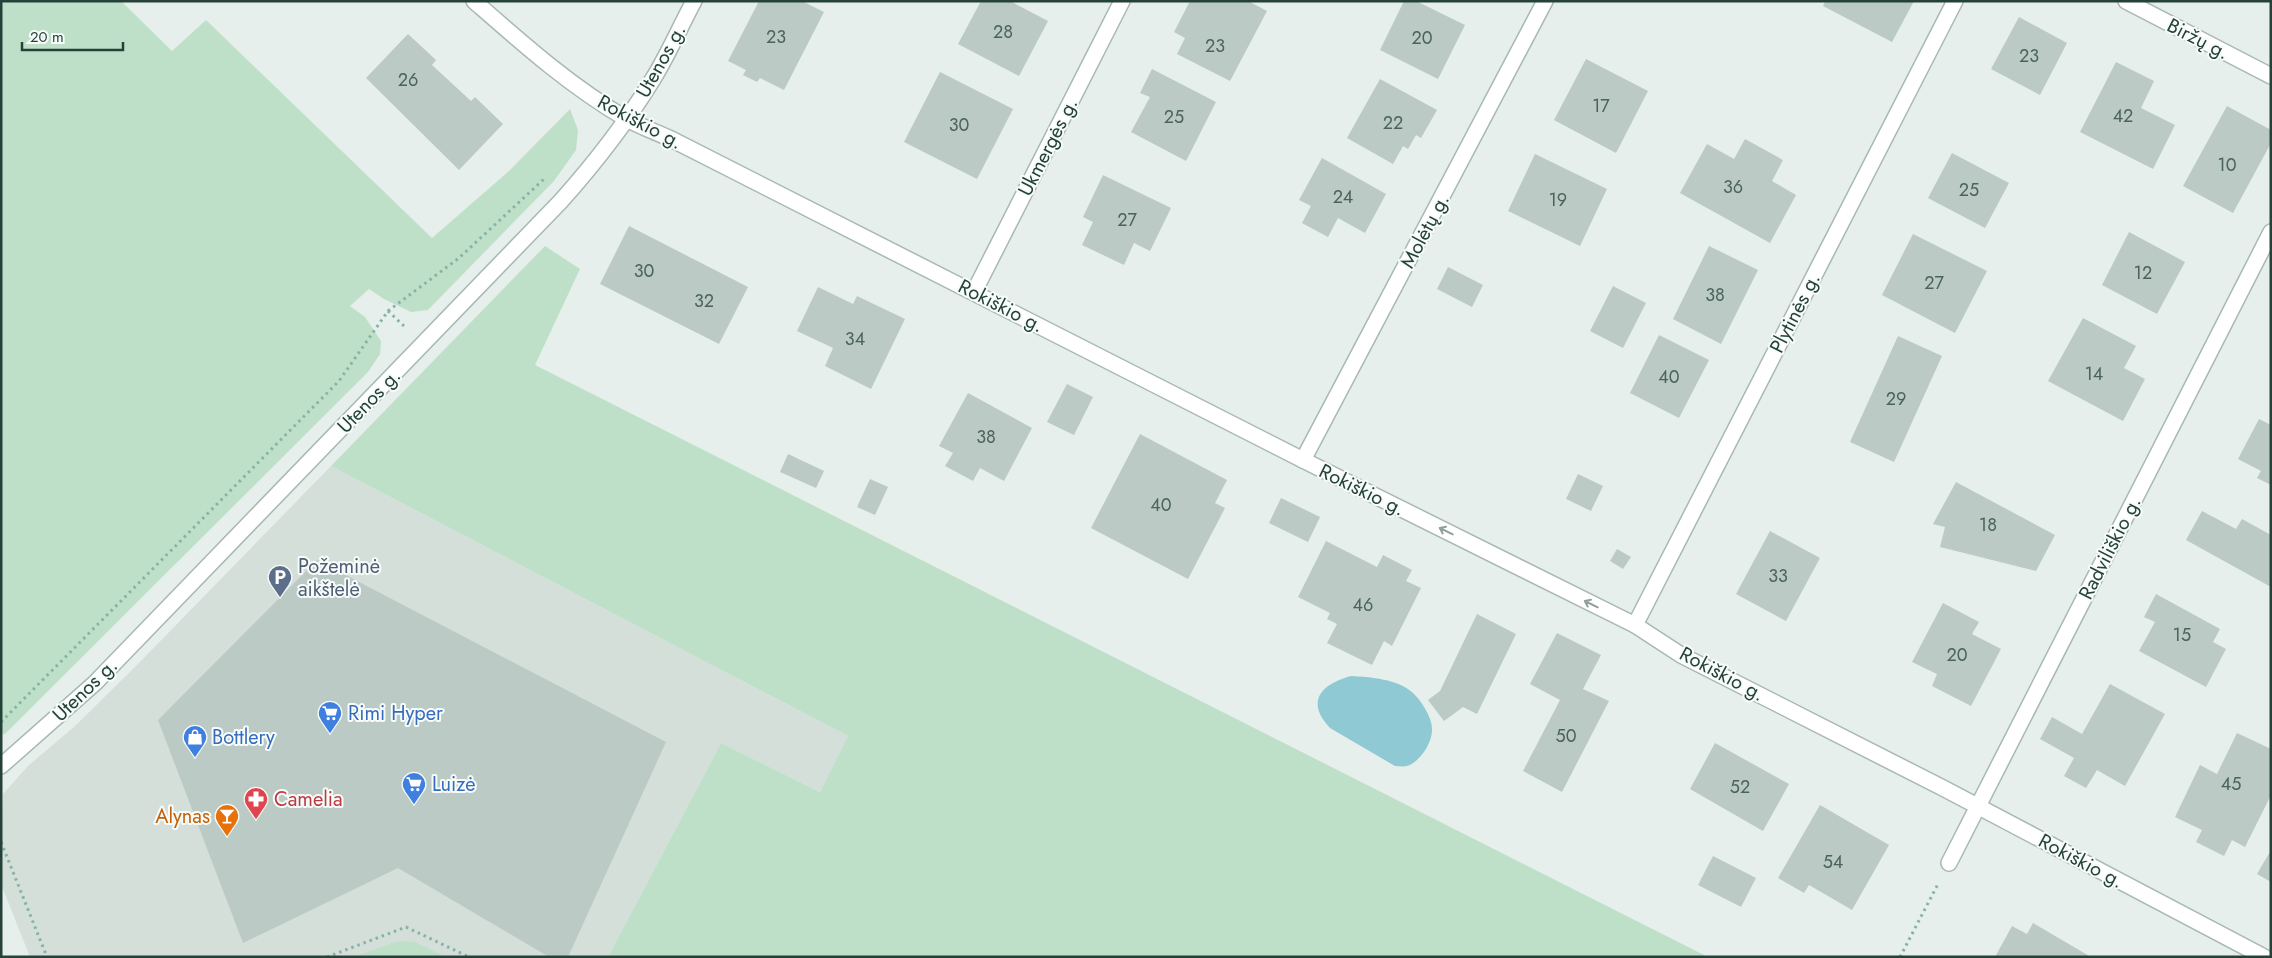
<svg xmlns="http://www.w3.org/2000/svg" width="2272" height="958" font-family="Jost,sans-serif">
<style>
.built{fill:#d4dfda}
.green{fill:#bfe0c8}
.water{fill:#8ec9d4}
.building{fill:#bbcac4}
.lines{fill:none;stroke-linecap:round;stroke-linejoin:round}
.minor-casing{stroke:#a8b8b2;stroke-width:18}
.path{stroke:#86b3a5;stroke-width:3;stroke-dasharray:2.5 4;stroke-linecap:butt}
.minor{stroke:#fff;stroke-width:15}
.oneway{stroke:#92a09c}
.labels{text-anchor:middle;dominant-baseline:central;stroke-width:4;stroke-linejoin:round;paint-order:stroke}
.number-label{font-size:18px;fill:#4a645c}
.street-label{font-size:20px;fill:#24423a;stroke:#f7fbf9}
.service-label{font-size:20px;fill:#4e5e75;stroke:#f7fbf9;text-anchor:start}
.shop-label{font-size:20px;fill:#366cbe;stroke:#f7fbf9;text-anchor:start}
.health-label{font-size:20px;fill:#be3a42;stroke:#f7fbf9;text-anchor:start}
.food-label{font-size:20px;fill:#c56008;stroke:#f7fbf9;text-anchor:end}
</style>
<rect width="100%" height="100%" fill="#e6efeb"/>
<path class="built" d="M 331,466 L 848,736 L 820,792 L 721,743 L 608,957 L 30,957 L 1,884 L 3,794 L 28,766 L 74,727 L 137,665 Z"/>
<g class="green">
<path d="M 1,1 L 121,1 L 172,51 L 206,20 L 432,238 L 509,171 L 570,109 L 578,130 L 576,150 L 554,181 L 428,310 L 411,312 L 384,299 L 369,289 L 350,306 L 365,317 L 381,341 L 380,354 L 368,372 L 5,734 L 1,734 Z"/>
<path d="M 545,246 L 580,269 L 535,365 L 1708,957 L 608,957 L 721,743 L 820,792 L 848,736 L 331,466 Z"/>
<path d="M 404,941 L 415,942 L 446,957 L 354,957 L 395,942 Z"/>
</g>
<path class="water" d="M 1351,676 C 1370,677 1398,679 1413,693 C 1421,700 1433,719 1432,730 C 1432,743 1420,762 1407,766 C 1404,767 1399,766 1395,766 L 1330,728 C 1305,702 1321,684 1351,676 Z"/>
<g class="building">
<path d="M 759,1 L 802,1 L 824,12 L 784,90 L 760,78 L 757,82 L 743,75 L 746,70 L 728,61 Z"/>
<path d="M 981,1 L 1010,1 L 1048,21 L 1019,76 L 958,44 Z"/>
<path d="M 1190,1 L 1248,1 L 1267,11 L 1230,81 L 1177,54 L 1185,38 L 1174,32 Z"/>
<path d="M 1404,1 L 1416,1 L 1465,25 L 1438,79 L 1380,50 Z"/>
<path d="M 1825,1 L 1914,1 L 1892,42 L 1823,6 Z"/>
<path d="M 2019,17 L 2067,43 L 2040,95 L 1991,69 Z"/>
<path d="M 408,34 L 436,60 L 432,65 L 471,101 L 475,97 L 503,124 L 459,170 L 366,78 Z"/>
<path d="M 1586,59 L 1648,91 L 1616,153 L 1554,120 Z"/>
<path d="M 2116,62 L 2154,81 L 2141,108 L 2175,125 L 2153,169 L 2080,132 Z"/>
<path d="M 1152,69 L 1216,102 L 1186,161 L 1131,132 L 1150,97 L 1140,93 Z"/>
<path d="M 940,72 L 1013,109 L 977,179 L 904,142 Z"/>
<path d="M 1380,79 L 1437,110 L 1421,138 L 1416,135 L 1408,149 L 1403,146 L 1393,164 L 1347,138 Z"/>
<path d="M 2227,106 L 2271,130 L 2271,143 L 2233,213 L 2183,186 Z"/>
<path d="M 1745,139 L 1783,160 L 1772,181 L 1796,195 L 1770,243 L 1680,193 L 1707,144 L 1734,159 Z"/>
<path d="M 1952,153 L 2009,183 L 1985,228 L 1928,198 Z"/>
<path d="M 1535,154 L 1607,189 L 1580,246 L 1508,211 Z"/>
<path d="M 1322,158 L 1386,194 L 1365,233 L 1338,218 L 1328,237 L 1302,223 L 1311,206 L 1299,200 Z"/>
<path d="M 1103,175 L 1171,208 L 1150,251 L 1134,243 L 1124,265 L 1082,245 L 1093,222 L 1083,217 Z"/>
<path d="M 629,226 L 748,287 L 719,344 L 600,284 Z"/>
<path d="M 2129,232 L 2185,262 L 2157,314 L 2102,285 Z"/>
<path d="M 1913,234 L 1987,271 L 1955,333 L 1882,295 Z"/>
<path d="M 1709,246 L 1758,270 L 1721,344 L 1673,319 Z"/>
<path d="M 1448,267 L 1483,285 L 1472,307 L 1437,289 Z"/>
<path d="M 1613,286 L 1646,303 L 1623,348 L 1590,331 Z"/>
<path d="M 818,287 L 853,304 L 857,296 L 905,319 L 871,389 L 825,366 L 833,348 L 797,331 Z"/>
<path d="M 2083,318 L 2136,346 L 2124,368 L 2145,379 L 2123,421 L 2048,381 Z"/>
<path d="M 1659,335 L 1709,360 L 1679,418 L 1630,393 Z"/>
<path d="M 1898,336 L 1942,356 L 1894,462 L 1850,442 Z"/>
<path d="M 1067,384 L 1093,397 L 1074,435 L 1047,422 Z"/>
<path d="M 968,393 L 1032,428 L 1004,481 L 980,468 L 973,481 L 945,466 L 953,453 L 939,446 Z"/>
<path d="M 2259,419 L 2271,425 L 2271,485 L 2257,478 L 2261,471 L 2238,459 Z"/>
<path d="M 1140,434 L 1227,480 L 1215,503 L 1225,508 L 1188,579 L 1091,528 Z"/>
<path d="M 788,454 L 824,471 L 816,488 L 780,472 Z"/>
<path d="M 1578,474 L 1603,486 L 1591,511 L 1566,499 Z"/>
<path d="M 870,479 L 888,487 L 875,515 L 857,507 Z"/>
<path d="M 1956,482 L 2055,535 L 2036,571 L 1940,547 L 1945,527 L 1933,524 Z"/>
<path d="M 1281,498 L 1320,517 L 1308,542 L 1269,523 Z"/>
<path d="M 2202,511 L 2236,529 L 2242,519 L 2271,535 L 2271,587 L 2186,540 Z"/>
<path d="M 1770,531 L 1820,558 L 1786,621 L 1736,594 Z"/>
<path d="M 1326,541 L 1377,567 L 1383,555 L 1412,570 L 1406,581 L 1421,588 L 1392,646 L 1384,641 L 1372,665 L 1327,643 L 1337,624 L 1327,619 L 1330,613 L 1298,597 Z"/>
<path d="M 1617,549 L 1631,557 L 1623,569 L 1610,561 Z"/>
<path d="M 317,560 L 666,742 L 568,957 L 549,957 L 398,868 L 243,943 L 158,720 Z"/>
<path d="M 2156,594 L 2220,629 L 2213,642 L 2226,649 L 2206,687 L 2139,651 L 2155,622 L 2144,617 Z"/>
<path d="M 1943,603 L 1979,622 L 1972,634 L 2001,649 L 1971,706 L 1932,686 L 1937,674 L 1912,662 Z"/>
<path d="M 1477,614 L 1516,634 L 1477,714 L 1463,707 L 1444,721 L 1428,700 L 1440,691 Z"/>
<path d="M 1557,633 L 1601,655 L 1583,689 L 1609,701 L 1562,792 L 1523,771 L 1560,700 L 1530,684 Z"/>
<path d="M 2110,684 L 2165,714 L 2125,786 L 2097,770 L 2086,788 L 2064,776 L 2074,758 L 2040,739 L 2052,717 L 2082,734 Z"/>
<path d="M 2237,733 L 2271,749 L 2271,795 L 2245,847 L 2232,840 L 2224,856 L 2196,842 L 2202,830 L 2175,817 L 2200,765 L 2217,774 Z"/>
<path d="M 1715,743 L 1789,784 L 1763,831 L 1690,789 Z"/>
<path d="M 1820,805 L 1889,845 L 1852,910 L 1809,885 L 1804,893 L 1778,878 Z"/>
<path d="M 2271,850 L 2271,882 L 2257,874 Z"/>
<path d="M 1713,856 L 1756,878 L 1741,907 L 1698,885 Z"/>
<path d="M 2033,923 L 2091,957 L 1995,957 L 2012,926 L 2027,934 Z"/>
</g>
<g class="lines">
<g class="minor-casing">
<g id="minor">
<path d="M 474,1 C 522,43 570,86 625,118 C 639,126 656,132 671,139 L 1303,460 L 1635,625 L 1681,655 L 1943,788 L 2264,957"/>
<path d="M 2126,1 L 2271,76"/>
<path d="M 974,292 L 1122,1"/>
<path d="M 1303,460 L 1545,1"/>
<path d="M 1635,625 L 1955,1"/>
<path d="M 1,766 L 95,683 L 561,201 C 595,163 626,123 653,79 C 668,55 680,27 694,1"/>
<path d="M 1949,863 L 2271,232"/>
</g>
</g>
<g class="path">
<path d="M 388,311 L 404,326"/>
<path d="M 1,722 L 339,381 L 388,311 L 459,258 L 544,179"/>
<path d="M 1,842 L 47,957"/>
<path d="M 327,957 L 406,927 L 469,957"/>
<path d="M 1900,957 L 1938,884"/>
</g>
<use href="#minor" class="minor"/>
</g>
<defs><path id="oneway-shaft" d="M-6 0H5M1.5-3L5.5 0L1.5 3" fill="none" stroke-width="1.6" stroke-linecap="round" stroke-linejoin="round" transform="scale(1.25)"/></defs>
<g class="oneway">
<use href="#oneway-shaft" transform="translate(1446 531) rotate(-154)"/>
<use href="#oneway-shaft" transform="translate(1591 604) rotate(-154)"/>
</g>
<defs>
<g id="parking-pin" transform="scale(1.25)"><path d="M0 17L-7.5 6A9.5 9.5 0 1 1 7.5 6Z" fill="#5c6f8a" stroke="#f7fbf9"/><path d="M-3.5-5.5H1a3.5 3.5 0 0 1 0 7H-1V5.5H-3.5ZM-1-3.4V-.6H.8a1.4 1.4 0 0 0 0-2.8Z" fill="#fff"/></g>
<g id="supermarket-pin" transform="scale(1.25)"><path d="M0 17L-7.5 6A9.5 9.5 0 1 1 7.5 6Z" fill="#3f7fe0" stroke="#f7fbf9"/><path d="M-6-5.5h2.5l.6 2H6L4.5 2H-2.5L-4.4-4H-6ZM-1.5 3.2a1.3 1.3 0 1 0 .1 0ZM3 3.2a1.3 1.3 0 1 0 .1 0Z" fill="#fff"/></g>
<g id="shop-pin" transform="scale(1.25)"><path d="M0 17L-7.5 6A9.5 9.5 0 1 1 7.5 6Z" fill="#3f7fe0" stroke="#f7fbf9"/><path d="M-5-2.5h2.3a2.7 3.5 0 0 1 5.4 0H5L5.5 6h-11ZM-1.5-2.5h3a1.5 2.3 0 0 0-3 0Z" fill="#fff"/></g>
<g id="pharmacy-pin" transform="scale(1.25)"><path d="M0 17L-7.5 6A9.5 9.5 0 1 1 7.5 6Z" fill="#e0444e" stroke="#f7fbf9"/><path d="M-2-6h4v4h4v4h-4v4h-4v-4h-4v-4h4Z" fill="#fff"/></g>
<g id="bar-pin" transform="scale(1.25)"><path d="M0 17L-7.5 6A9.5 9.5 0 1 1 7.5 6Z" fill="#e8710a" stroke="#f7fbf9"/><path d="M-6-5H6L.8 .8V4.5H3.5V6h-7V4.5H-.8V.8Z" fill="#fff"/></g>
</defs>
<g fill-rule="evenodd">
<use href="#parking-pin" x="280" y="577"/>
<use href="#supermarket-pin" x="330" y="713"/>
<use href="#shop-pin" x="195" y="737"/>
<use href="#supermarket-pin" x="414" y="784"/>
<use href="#pharmacy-pin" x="256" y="799"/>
<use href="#bar-pin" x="227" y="816"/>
</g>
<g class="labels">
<g class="number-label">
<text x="1003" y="32">28</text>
<text x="776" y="37">23</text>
<text x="1422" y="38">20</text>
<text x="1215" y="46">23</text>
<text x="2029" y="56">23</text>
<text x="408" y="80">26</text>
<text x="1601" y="106">17</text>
<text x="2123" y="116">42</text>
<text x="1174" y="117">25</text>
<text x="1393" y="123">22</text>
<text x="959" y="125">30</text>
<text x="2227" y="165">10</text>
<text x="1733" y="187">36</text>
<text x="1969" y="190">25</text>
<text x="1343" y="197">24</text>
<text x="1558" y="200">19</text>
<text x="1127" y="220">27</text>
<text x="644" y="271">30</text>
<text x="2143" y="273">12</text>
<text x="1934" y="283">27</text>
<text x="1715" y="295">38</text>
<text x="704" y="301">32</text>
<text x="855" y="339">34</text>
<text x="2094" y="374">14</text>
<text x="1669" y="377">40</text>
<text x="1896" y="399">29</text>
<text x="986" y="437">38</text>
<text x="1161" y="505">40</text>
<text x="1988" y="525">18</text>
<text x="1778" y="576">33</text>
<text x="1363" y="605">46</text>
<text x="2182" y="635">15</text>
<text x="1957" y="655">20</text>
<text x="1566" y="736">50</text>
<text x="2231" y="784">45</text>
<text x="1740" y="787">52</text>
<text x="1833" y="862">54</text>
</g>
<g class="street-label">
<text transform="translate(2198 39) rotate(27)">Biržų g.</text>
<text transform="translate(661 61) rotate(-61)">Utenos g.</text>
<text transform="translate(640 122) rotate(28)">Rokiškio g.</text>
<text transform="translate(1048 147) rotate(-63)">Ukmergės g.</text>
<text transform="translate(1425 231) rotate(-62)">Molėtų g.</text>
<text transform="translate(1001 306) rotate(27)">Rokiškio g.</text>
<text transform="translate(1795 313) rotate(-63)">Plytinės g.</text>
<text transform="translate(369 401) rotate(-46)">Utenos g.</text>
<text transform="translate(1362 490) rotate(26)">Rokiškio g.</text>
<text transform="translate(2110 548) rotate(-63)">Radviliškio g.</text>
<text transform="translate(1722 674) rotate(28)">Rokiškio g.</text>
<text transform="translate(85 690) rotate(-44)">Utenos g.</text>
<text transform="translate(2081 861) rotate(28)">Rokiškio g.</text>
</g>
<g class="service-label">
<text x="298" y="566">Požeminė<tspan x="298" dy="23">aikštelė</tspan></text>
</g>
<g class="shop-label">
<text x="348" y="713">Rimi Hyper</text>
<text x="212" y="737">Bottlery</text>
<text x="432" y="784">Luizė</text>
</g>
<g class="health-label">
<text x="274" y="799">Camelia</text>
</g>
<g class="food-label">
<text x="210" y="816">Alynas</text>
</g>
</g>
<rect width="2272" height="958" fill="none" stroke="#24423a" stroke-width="5"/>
<path d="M22 42v8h101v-8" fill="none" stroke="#24423a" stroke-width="2.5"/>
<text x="30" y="42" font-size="15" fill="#24423a" stroke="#f7fbf9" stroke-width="4" paint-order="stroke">20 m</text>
</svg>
